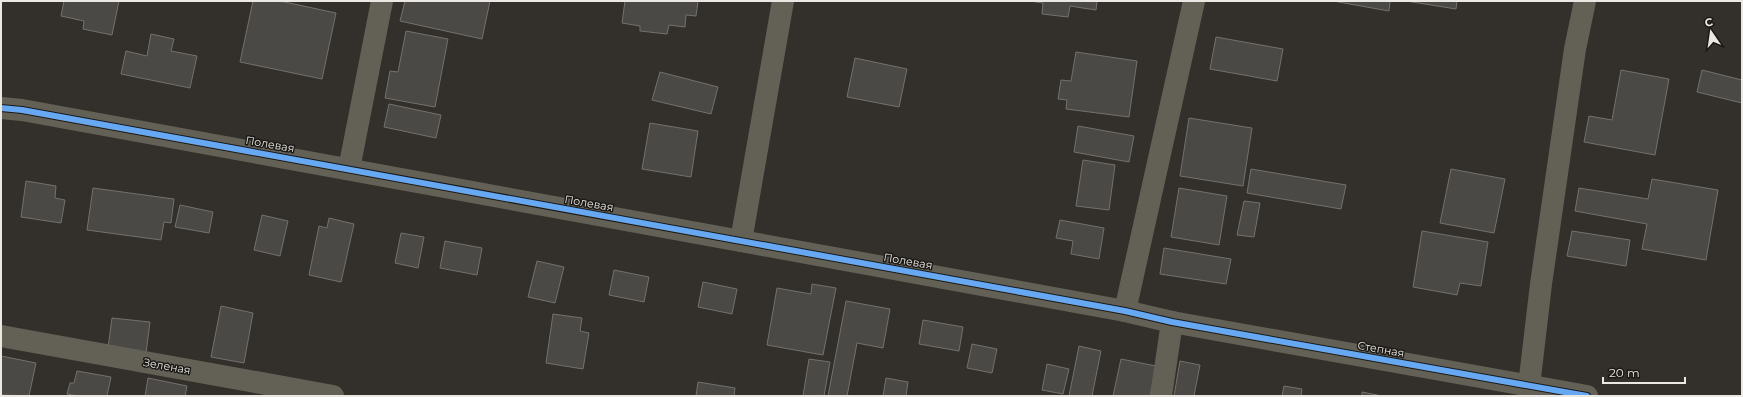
<svg xmlns="http://www.w3.org/2000/svg" width="1743" height="397" font-family="Montserrat,sans-serif">
<style>
.building{fill:#4b4946;stroke:#73716d}
.lines{fill:none;stroke-linecap:round;stroke-linejoin:round}
.minor{stroke:#636156;stroke-width:22}
.cycleway-casing{stroke:#1b1916;stroke-width:8}
.cycleway{stroke:#66a8f1;stroke-width:6}
.labels{text-anchor:middle;dominant-baseline:central;stroke-width:3;stroke-linejoin:round;paint-order:stroke}
.street-label{font-size:11px;fill:#ebe8e3;stroke:#1b1916}
</style>
<rect width="100%" height="100%" fill="#33302c"/>
<g class="building">
<path d="M 64,1 L 119,1 L 112,35 L 83,29 L 84,21 L 61,16 Z"/>
<path d="M 253,1 L 280,1 L 336,13 L 322,79 L 240,62 Z"/>
<path d="M 405,1 L 490,1 L 482,39 L 400,21 Z"/>
<path d="M 625,1 L 698,1 L 696,16 L 686,15 L 685,27 L 669,25 L 667,34 L 640,31 L 640,26 L 622,23 Z"/>
<path d="M 1030,1 L 1097,1 L 1096,10 L 1070,6 L 1068,17 L 1042,14 L 1043,3 Z"/>
<path d="M 1333,1 L 1390,1 L 1389,11 Z"/>
<path d="M 1406,1 L 1457,1 L 1456,9 Z"/>
<path d="M 406,31 L 448,39 L 435,107 L 385,98 L 390,71 L 398,72 Z"/>
<path d="M 151,34 L 174,39 L 171,51 L 197,56 L 190,88 L 121,74 L 126,51 L 147,56 Z"/>
<path d="M 1216,37 L 1283,49 L 1277,81 L 1210,69 Z"/>
<path d="M 1076,52 L 1137,61 L 1129,117 L 1066,109 L 1067,100 L 1058,99 L 1061,80 L 1071,81 Z"/>
<path d="M 855,58 L 907,69 L 899,107 L 847,97 Z"/>
<path d="M 1621,70 L 1669,79 L 1655,155 L 1584,142 L 1589,116 L 1612,120 Z"/>
<path d="M 1702,70 L 1742,80 L 1742,103 L 1697,92 Z"/>
<path d="M 660,72 L 718,87 L 711,114 L 652,100 Z"/>
<path d="M 389,104 L 441,115 L 436,138 L 384,127 Z"/>
<path d="M 1189,118 L 1252,128 L 1243,186 L 1180,176 Z"/>
<path d="M 650,123 L 698,131 L 691,177 L 642,169 Z"/>
<path d="M 1078,126 L 1134,136 L 1129,162 L 1074,152 Z"/>
<path d="M 1083,160 L 1115,165 L 1109,210 L 1076,206 Z"/>
<path d="M 1251,169 L 1346,185 L 1341,209 L 1247,193 Z"/>
<path d="M 1451,169 L 1505,179 L 1494,233 L 1440,223 Z"/>
<path d="M 1652,179 L 1718,190 L 1706,260 L 1642,249 L 1647,224 L 1575,211 L 1579,188 L 1648,199 Z"/>
<path d="M 26,181 L 56,186 L 55,198 L 65,200 L 61,223 L 21,217 Z"/>
<path d="M 93,188 L 174,199 L 171,223 L 164,222 L 161,240 L 87,230 Z"/>
<path d="M 1179,188 L 1227,196 L 1219,245 L 1171,237 Z"/>
<path d="M 1244,201 L 1260,203 L 1254,237 L 1237,235 Z"/>
<path d="M 180,205 L 213,212 L 209,233 L 175,227 Z"/>
<path d="M 262,215 L 288,221 L 280,256 L 254,250 Z"/>
<path d="M 329,218 L 354,224 L 341,282 L 309,275 L 319,226 L 327,228 Z"/>
<path d="M 1060,220 L 1104,228 L 1099,259 L 1071,254 L 1073,241 L 1056,238 Z"/>
<path d="M 1422,231 L 1488,242 L 1481,286 L 1460,283 L 1457,295 L 1413,287 Z"/>
<path d="M 1572,231 L 1630,240 L 1626,266 L 1567,256 Z"/>
<path d="M 401,233 L 424,237 L 418,268 L 395,263 Z"/>
<path d="M 445,241 L 482,248 L 477,275 L 440,268 Z"/>
<path d="M 1164,248 L 1231,259 L 1226,284 L 1160,274 Z"/>
<path d="M 537,261 L 564,267 L 555,303 L 528,297 Z"/>
<path d="M 614,270 L 649,277 L 644,302 L 609,295 Z"/>
<path d="M 703,282 L 737,289 L 732,314 L 698,307 Z"/>
<path d="M 812,284 L 836,288 L 823,355 L 767,345 L 777,288 L 811,294 Z"/>
<path d="M 846,301 L 890,309 L 883,348 L 857,343 L 847,396 L 828,396 Z"/>
<path d="M 221,306 L 253,313 L 244,363 L 211,357 Z"/>
<path d="M 553,314 L 582,318 L 580,331 L 589,333 L 583,369 L 546,363 Z"/>
<path d="M 112,318 L 150,322 L 146,353 L 108,348 Z"/>
<path d="M 923,320 L 963,327 L 959,351 L 919,344 Z"/>
<path d="M 972,344 L 997,349 L 992,373 L 967,368 Z"/>
<path d="M 1079,346 L 1101,351 L 1092,396 L 1069,396 Z"/>
<path d="M 1,356 L 36,363 L 29,396 L 1,395 Z"/>
<path d="M 809,359 L 830,362 L 824,396 L 803,396 Z"/>
<path d="M 1121,359 L 1156,366 L 1150,396 L 1113,396 Z"/>
<path d="M 1180,361 L 1200,365 L 1194,396 L 1174,396 Z"/>
<path d="M 1047,364 L 1069,369 L 1063,394 L 1042,390 Z"/>
<path d="M 77,371 L 111,377 L 107,396 L 78,396 L 67,394 L 70,383 L 74,383 Z"/>
<path d="M 148,378 L 187,386 L 185,396 L 145,396 Z"/>
<path d="M 886,378 L 908,382 L 906,396 L 883,396 Z"/>
<path d="M 698,382 L 735,388 L 734,396 L 696,396 Z"/>
<path d="M 1284,386 L 1302,389 L 1301,396 L 1282,396 Z"/>
<path d="M 1362,392 L 1382,396 L 1362,396 Z"/>
</g>
<g class="lines">
<g class="minor">
<path d="M 1,108 L 22,110 L 1125,311 L 1172,322 L 1587,396"/>
<path d="M 349,169 L 382,1"/>
<path d="M 741,241 L 783,1"/>
<path d="M 1125,311 L 1194,1"/>
<path d="M 1,336 L 333,396"/>
<path d="M 1529,386 L 1541,284 L 1575,49 L 1585,1"/>
<path d="M 1161,396 L 1172,322"/>
</g>
<g class="cycleway-casing">
<path id="cycleway" d="M 1,108 L 22,110 L 1125,311 L 1172,322 L 1587,396"/>
</g>
<use href="#cycleway" class="cycleway"/>
</g>
<g class="labels">
<g class="street-label">
<text transform="translate(270 144) rotate(10)">Полевая</text>
<text transform="translate(589 203) rotate(10)">Полевая</text>
<text transform="translate(908 261) rotate(10)">Полевая</text>
<text transform="translate(1381 349) rotate(10)">Степная</text>
<text transform="translate(167 366) rotate(10)">Зеленая</text>
</g>
</g>
<rect width="1743" height="397" fill="none" stroke="#ebe8e3" stroke-width="4"/>
<g transform="translate(1711 32) rotate(347)" stroke="#1b1916" stroke-width="3" paint-order="stroke">
<path d="M0-3L7 15L0 10L-7 15Z" fill="#ebe8e3"/>
<text y="-6" font-size="11" font-weight="bold" text-anchor="middle" fill="#ebe8e3">С</text>
</g>
<path d="M1603 377v6h82v-6" fill="none" stroke="#ebe8e3" stroke-width="2"/>
<text x="1609" y="377" font-size="12" fill="#ebe8e3" stroke="#1b1916" stroke-width="3" paint-order="stroke">20 m</text>
</svg>
